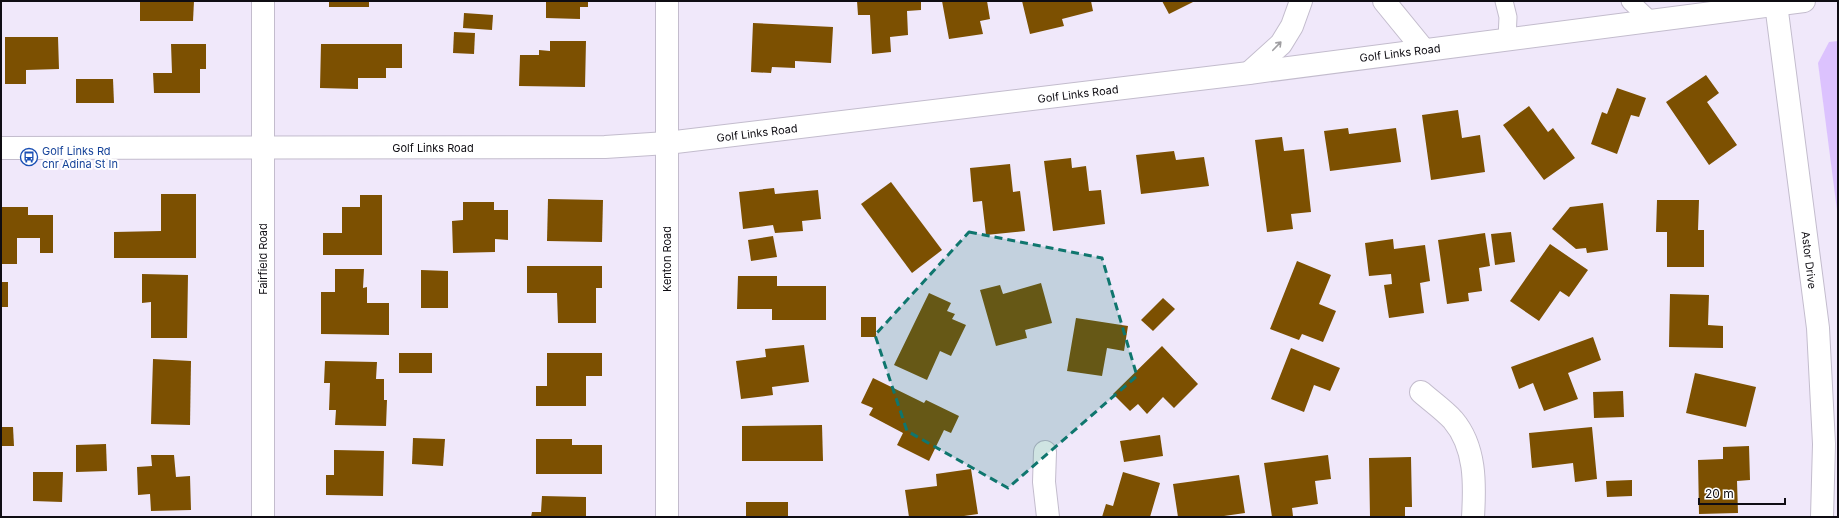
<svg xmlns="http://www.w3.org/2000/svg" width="1839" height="518" font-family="Inter,sans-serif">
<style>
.green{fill:#dcc2fe}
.building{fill:#7c5001}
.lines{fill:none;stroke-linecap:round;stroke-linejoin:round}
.lane-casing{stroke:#c3bccd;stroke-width:19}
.street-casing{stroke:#c3bccd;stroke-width:24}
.lane{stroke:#fff;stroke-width:17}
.street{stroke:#fff;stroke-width:22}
.oneway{stroke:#9f9ea1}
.marked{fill:#0f766e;fill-opacity:0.2;stroke:#0f766e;stroke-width:3;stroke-dasharray:8 5;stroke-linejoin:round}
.labels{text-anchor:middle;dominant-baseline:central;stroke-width:4;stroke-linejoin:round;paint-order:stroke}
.street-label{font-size:11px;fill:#0f0d13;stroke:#fff}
.transit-label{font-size:11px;fill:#164399;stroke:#fff;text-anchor:start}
</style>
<rect width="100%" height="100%" fill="#f0e8fa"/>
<path class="green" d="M 1838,41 L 1838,218 L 1818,63 L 1829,42 Z"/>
<g class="building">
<path d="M 140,1 L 194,1 L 193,21 L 140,21 Z"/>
<rect x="329" y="1" width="40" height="6"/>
<path d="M 546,1 L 588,1 L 588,7 L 580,7 L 580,19 L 546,18 Z"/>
<path d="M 857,1 L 921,1 L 921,10 L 907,11 L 908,35 L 890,37 L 891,52 L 872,54 L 870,15 L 858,15 Z"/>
<path d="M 942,1 L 987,1 L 990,19 L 980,21 L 983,34 L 949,39 Z"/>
<path d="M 1022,1 L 1091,1 L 1093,11 L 1062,19 L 1064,26 L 1030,34 Z"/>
<path d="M 1162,1 L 1195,1 L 1169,14 Z"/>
<path d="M 464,13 L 493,15 L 492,30 L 463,28 Z"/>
<path d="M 753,23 L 833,27 L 831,63 L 795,61 L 795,68 L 772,67 L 771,73 L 751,72 Z"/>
<path d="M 454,32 L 475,33 L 474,54 L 453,53 Z"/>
<path d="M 5,37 L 58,37 L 59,69 L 26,70 L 26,84 L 5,84 Z"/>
<path d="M 550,41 L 586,41 L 585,87 L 519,86 L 520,55 L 539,55 L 539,50 L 550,51 Z"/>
<path d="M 171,44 L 206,44 L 206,69 L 200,69 L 200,93 L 154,93 L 153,73 L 172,73 Z"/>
<path d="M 321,44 L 402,44 L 402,68 L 386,68 L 386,78 L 358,78 L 358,89 L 320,88 Z"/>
<path d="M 1706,75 L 1719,93 L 1707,102 L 1737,145 L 1709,165 L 1666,102 Z"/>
<path d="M 76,79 L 113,79 L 114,103 L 76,103 Z"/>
<path d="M 1617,88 L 1646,98 L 1639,117 L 1631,115 L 1617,154 L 1591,144 L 1602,112 L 1607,114 Z"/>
<path d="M 1529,106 L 1548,132 L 1553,128 L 1575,158 L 1544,180 L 1503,125 Z"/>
<path d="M 1458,110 L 1462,138 L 1480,135 L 1485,172 L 1431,180 L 1422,115 Z"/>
<path d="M 1348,128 L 1349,134 L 1396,128 L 1401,162 L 1330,171 L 1324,131 Z"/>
<path d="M 1282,137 L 1284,151 L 1304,149 L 1311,212 L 1291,214 L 1293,229 L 1267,232 L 1255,140 Z"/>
<path d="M 1174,151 L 1176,160 L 1204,157 L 1209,186 L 1141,194 L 1136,155 Z"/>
<path d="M 1071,158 L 1072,168 L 1086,166 L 1089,191 L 1101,190 L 1105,224 L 1053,231 L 1044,161 Z"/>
<path d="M 1010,164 L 1013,192 L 1020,191 L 1025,231 L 986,235 L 982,201 L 973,202 L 970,168 Z"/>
<path d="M 891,182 L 942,250 L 912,273 L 861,204 Z"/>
<path d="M 774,188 L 775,194 L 818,190 L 821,219 L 802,221 L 803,231 L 775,233 L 773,225 L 743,229 L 739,192 Z"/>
<path d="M 161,194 L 196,194 L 196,258 L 114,258 L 114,232 L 161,231 Z"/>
<path d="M 360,195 L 382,195 L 382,255 L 323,255 L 323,233 L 342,233 L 342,207 L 360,207 Z"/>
<path d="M 548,199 L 603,200 L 602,242 L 547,241 Z"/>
<path d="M 1657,200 L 1699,200 L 1698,230 L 1704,230 L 1704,267 L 1667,267 L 1667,232 L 1656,232 Z"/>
<path d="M 463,202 L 494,202 L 494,210 L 508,210 L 508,240 L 495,239 L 495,252 L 453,253 L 452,221 L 463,220 Z"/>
<path d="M 1603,203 L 1608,250 L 1587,253 L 1586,248 L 1576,249 L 1552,229 L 1570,207 Z"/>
<path d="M 1,207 L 28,207 L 28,215 L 53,215 L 53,253 L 40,253 L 40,238 L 17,238 L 17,264 L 1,264 Z"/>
<path d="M 1511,232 L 1515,262 L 1495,265 L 1491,234 Z"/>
<path d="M 1485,233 L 1490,266 L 1479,268 L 1482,291 L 1468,293 L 1469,301 L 1447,304 L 1438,240 Z"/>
<path d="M 773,236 L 777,257 L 751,261 L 748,240 Z"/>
<path d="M 1393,239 L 1394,249 L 1425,245 L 1430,281 L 1420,283 L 1424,313 L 1389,318 L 1384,285 L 1392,284 L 1391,274 L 1369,276 L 1365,243 Z"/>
<path d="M 1550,244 L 1588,270 L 1569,297 L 1560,291 L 1539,321 L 1510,301 Z"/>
<path d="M 1297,261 L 1331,275 L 1319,304 L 1336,311 L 1323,342 L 1302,334 L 1299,340 L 1270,329 Z"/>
<path d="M 527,266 L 602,266 L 602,288 L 596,288 L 596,323 L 558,323 L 557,293 L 527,293 Z"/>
<path d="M 335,269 L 364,269 L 363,288 L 367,287 L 367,303 L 389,303 L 389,335 L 321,334 L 321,292 L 335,292 Z"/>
<path d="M 421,270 L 448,271 L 448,308 L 421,308 Z"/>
<path d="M 142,274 L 188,275 L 187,338 L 151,338 L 151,302 L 142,303 Z"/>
<path d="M 738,276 L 777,276 L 777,286 L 826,286 L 826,320 L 772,320 L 772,309 L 737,309 Z"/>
<rect x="1" y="282" width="7" height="25"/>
<path d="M 1041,283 L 1052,323 L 1025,330 L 1027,338 L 996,346 L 980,290 L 1000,285 L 1003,294 Z"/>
<path d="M 929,293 L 951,303 L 947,311 L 955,314 L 952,319 L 966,325 L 951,356 L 940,351 L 927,380 L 894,365 Z"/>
<path d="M 1670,294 L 1709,295 L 1708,325 L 1723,326 L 1723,348 L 1669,347 Z"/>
<path d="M 1163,298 L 1175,309 L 1153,331 L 1141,320 Z"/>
<rect x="861" y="317" width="15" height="20"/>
<path d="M 1076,318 L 1128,326 L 1124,351 L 1107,348 L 1102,376 L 1067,371 Z"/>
<path d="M 1593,337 L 1601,360 L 1568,373 L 1578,399 L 1544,411 L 1533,383 L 1519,389 L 1511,367 Z"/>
<path d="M 804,345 L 809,382 L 772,387 L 773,395 L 741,399 L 736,361 L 766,357 L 765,349 Z"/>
<path d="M 1162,346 L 1198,384 L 1174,408 L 1163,397 L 1147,414 L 1138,404 L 1130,411 L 1113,394 Z"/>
<path d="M 1291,348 L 1340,368 L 1330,391 L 1314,385 L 1304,412 L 1271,399 Z"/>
<rect x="399" y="353" width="33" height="20"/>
<path d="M 547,353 L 602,353 L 602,376 L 586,376 L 586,406 L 536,406 L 536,386 L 547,386 Z"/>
<path d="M 153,359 L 191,361 L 190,425 L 151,424 Z"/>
<path d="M 325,361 L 377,362 L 376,379 L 384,379 L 384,400 L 387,400 L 386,426 L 335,425 L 336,410 L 329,410 L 330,383 L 324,383 Z"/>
<path d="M 1695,373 L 1756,387 L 1746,427 L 1686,413 Z"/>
<path d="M 873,378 L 924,403 L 926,400 L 959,416 L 951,433 L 944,430 L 929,461 L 897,445 L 903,433 L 869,415 L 873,408 L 861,403 Z"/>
<path d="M 1623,391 L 1624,417 L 1594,418 L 1593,392 Z"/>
<path d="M 822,425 L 823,461 L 742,461 L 742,426 Z"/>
<path d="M 1,427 L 13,427 L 14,446 L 1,446 Z"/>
<path d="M 1592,427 L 1597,479 L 1575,482 L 1573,463 L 1532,468 L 1529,433 Z"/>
<path d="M 1160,435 L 1163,456 L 1124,462 L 1120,441 Z"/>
<path d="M 413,438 L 445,439 L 443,466 L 412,464 Z"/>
<path d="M 536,439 L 572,439 L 572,445 L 602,445 L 602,474 L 536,474 Z"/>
<path d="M 106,444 L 107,471 L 76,472 L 76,445 Z"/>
<path d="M 1749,446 L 1750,480 L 1737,481 L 1738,513 L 1699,514 L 1698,460 L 1723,459 L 1723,447 Z"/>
<path d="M 334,450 L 384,451 L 383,496 L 326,495 L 326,475 L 334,475 Z"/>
<path d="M 151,455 L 174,455 L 176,477 L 190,476 L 191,510 L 151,511 L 150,494 L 138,495 L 137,467 L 152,466 Z"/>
<path d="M 1328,455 L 1331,479 L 1315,481 L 1318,504 L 1292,508 L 1293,516 L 1272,517 L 1264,463 Z"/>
<path d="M 1411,457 L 1412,507 L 1405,507 L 1405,517 L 1370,517 L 1369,458 Z"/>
<path d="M 971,469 L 978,514 L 957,517 L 909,517 L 905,490 L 937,486 L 936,474 Z"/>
<path d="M 33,472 L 63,472 L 62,502 L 33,501 Z"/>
<path d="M 1123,472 L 1160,483 L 1150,517 L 1102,517 L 1106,504 L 1113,506 Z"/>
<path d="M 1239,475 L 1245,513 L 1217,517 L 1178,517 L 1173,484 Z"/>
<path d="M 1632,480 L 1632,496 L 1607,497 L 1606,481 Z"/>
<path d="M 542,496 L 586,497 L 586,517 L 531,517 L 532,512 L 541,512 Z"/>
<rect x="746" y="502" width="42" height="15"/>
</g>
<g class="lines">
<g class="lane-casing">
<g id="lane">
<path d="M 1504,1 L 1508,17 L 1507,39"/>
<path d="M 1630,1 L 1651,21"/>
</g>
</g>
<g class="street-casing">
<g id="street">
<path d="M 1384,1 L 1424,50"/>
<path d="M 1776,4 L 1818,328 L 1824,444 L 1822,517"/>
<path d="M 1249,73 L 1281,44 L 1292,26 L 1301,1"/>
<path d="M 1,148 L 605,147 L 667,143 L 1249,73 L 1804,1"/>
<path d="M 1421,392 C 1431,401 1444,410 1453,420 C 1476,447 1475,484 1473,517"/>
<path d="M 1045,452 L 1044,482 L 1048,517"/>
<path d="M 263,517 L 263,1"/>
<path d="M 667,517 L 667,1"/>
</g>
</g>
<use href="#lane" class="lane"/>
<use href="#street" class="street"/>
</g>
<defs><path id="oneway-shaft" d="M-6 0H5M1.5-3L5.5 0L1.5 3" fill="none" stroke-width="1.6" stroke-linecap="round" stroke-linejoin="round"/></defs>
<use class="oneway" href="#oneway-shaft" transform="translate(1277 46) rotate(-46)"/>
<path class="marked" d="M 969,232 L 1102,258 L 1137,376 L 1008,488 L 907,431 L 875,335 Z"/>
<defs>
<g id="bus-ring" transform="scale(0.9)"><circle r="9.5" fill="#fff" stroke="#1a4fb4" stroke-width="1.5"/><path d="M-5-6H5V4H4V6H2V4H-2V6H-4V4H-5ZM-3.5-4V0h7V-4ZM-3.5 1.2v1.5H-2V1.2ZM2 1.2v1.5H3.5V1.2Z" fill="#1a4fb4"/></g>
</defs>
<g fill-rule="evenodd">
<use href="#bus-ring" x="29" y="157"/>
</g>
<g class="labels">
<g class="street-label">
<text transform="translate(1400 53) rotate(-7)">Golf Links Road</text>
<text transform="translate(1078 94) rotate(-7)">Golf Links Road</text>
<text transform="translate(757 133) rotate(-7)">Golf Links Road</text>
<text x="433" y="148">Golf Links Road</text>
<text transform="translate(263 259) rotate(-90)">Fairfield Road</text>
<text transform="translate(667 259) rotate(-90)">Kenton Road</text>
<text transform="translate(1809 260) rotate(83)">Astor Drive</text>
</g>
<g class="transit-label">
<text x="42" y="151">Golf Links Rd<tspan x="42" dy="13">cnr Adina St In</tspan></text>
</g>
</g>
<rect width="1839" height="518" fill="none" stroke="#0f0d13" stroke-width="4"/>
<path d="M1699 498v6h86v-6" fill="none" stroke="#0f0d13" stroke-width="2"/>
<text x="1705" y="498" font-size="12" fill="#0f0d13" stroke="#ffffff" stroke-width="3" paint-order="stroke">20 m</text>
</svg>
